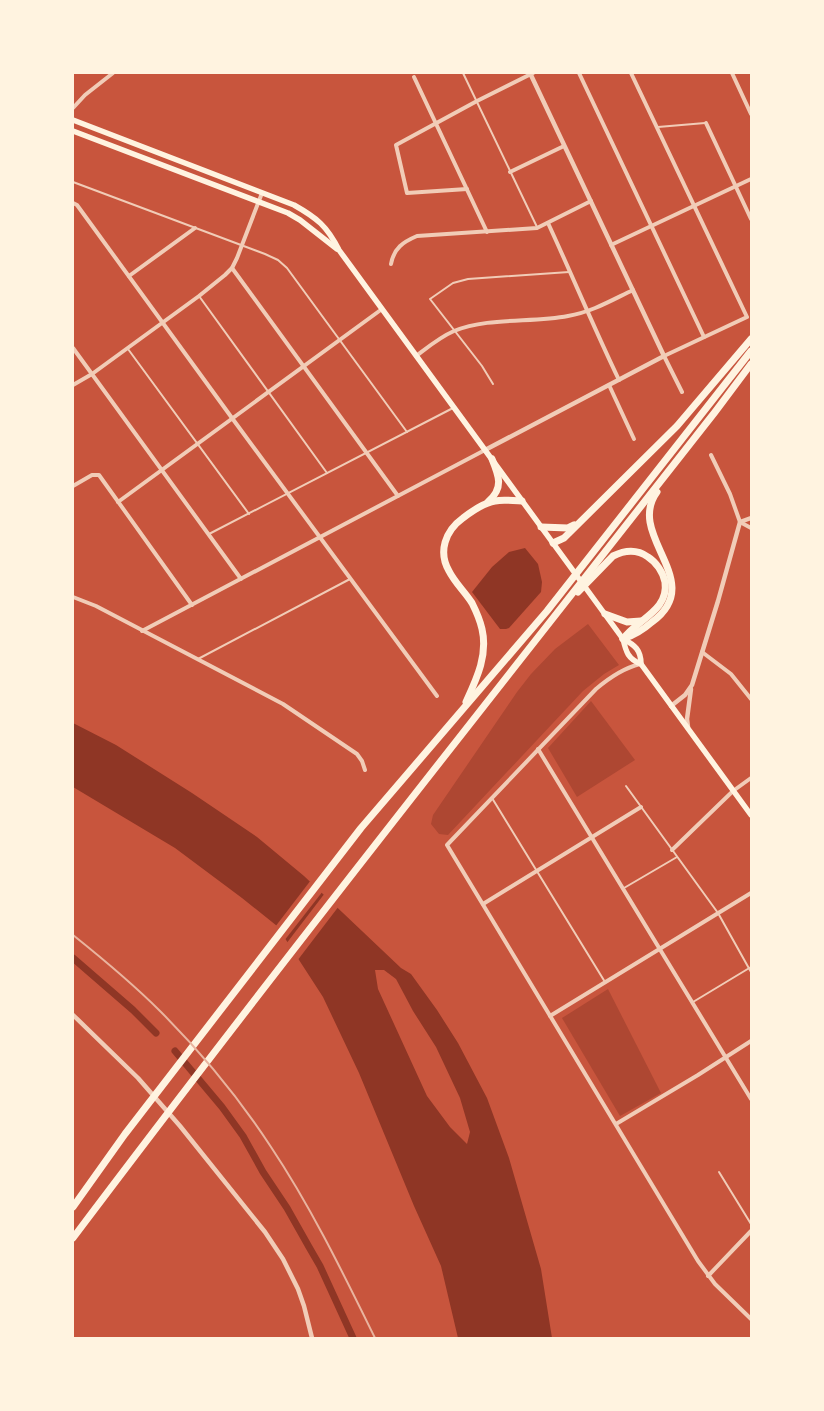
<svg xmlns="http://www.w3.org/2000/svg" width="824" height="1411" font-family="'Roboto Condensed',sans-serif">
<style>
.green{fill:#ae4732}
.water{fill:#8f3625;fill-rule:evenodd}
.pier{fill:#c8553d}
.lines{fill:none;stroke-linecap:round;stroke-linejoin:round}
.canal{stroke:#8f3625;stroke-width:7}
.service{stroke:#f1ccb7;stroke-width:2}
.minor{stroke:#f1ccb7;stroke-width:4}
.tertiary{stroke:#f1ccb7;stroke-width:4.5}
.secondary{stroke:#fff3e0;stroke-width:5.5}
.motorway{stroke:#fff3e0;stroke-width:7}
.rail{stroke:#e9b49f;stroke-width:2}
</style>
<rect width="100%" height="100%" fill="#c8553d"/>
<g class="green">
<path d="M 588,624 L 619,665 L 604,674 L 583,691 L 448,835 L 439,834 L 431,824 L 433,815 L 517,692 L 531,674 L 555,649 Z"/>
<path d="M 591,701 L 635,760 L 577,797 L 548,748 Z"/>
<path d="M 608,989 L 661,1093 L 620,1116 L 562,1018 Z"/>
</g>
<g class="water">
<path d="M 525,548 L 538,564 L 542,582 L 541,592 L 509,628 L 506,629 L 500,629 L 472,592 L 492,567 L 509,552 Z"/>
<path d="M 73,723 L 116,745 L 192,793 L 257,837 L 304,876 L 401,968 L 411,974 L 437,1010 L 458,1043 L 487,1098 L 509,1158 L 541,1269 L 552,1338 L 458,1338 L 441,1266 L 414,1206 L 359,1073 L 323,997 L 277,926 L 242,898 L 175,848 L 73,787 ZM 375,970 L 384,970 L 396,979 L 413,1011 L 436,1047 L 460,1098 L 470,1132 L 467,1144 L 450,1127 L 427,1096 L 378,989 Z"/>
</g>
<g class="pier">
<path d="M 311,880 L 323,891 L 284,941 L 275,927 Z"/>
<path d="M 325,893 L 339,906 L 297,961 L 286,944 Z"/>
</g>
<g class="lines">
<g class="canal">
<path d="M 73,958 L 133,1010 L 156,1033"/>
<path d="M 175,1051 L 222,1107 L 243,1136 L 263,1172 L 287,1208 L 309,1247 L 320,1266 L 353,1338"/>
</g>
<g class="service">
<path d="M 463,73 L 537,227"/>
<path d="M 658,127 L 705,123"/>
<path d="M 73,182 L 265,254 L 278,260 L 287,268 L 407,432"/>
<path d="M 199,296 L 327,473"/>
<path d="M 128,349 L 249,514"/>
<path d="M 493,384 L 482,366 L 430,299 L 453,283 L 468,279 L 569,272"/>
<path d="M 209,534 L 453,408"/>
<path d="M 198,659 L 350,579"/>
<path d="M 626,786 L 718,913 L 751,972"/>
<path d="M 492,798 L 605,982"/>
<path d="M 624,888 L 677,857"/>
<path d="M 693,1002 L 751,967"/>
<path d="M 719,1172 L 751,1224"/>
</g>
<g class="minor">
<path d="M 579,73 L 704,337"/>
<path d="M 631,73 L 747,317 L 664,356 L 682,392"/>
<path d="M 732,73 L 751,114"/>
<path d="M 414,77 L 487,232"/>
<path d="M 73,108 L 85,95 L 113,73"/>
<path d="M 706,123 L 751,219"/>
<path d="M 510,172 L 564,146"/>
<path d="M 467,189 L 407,193 L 396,145 L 477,101 L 533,73"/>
<path d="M 73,203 L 77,205 L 232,418 L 437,696"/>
<path d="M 548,223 C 572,275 594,328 619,380"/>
<path d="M 611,245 L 751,179"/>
<path d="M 391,264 C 394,248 403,242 417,236 L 537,228 L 591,201"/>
<path d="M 232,268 L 398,496"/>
<path d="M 129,276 L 195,228"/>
<path d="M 73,348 L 241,579"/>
<path d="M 416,356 C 428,347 440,337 454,331 C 488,317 532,323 568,316 C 592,312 612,300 633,290"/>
<path d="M 73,385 L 92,374 L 199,296 L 225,275 L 232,268 L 237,258 L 262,193"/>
<path d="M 609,385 L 634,439"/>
<path d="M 711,455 L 730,494 L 740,522 L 751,528"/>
<path d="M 73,486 L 92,475 L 99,475 L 192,605"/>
<path d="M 118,502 L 382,309"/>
<path d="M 73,597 L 96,606 L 283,704 L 357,754 L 362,761 L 365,770"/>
<path d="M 142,631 L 485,450"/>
<path d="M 702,652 L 731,674 L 751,699"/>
<path d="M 640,664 C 624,668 609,678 596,689 L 447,845 L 698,1261 L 715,1284 L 751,1319"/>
<path d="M 538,749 L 751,1099"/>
<path d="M 672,850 L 733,791 L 751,778"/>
<path d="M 483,904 L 641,807"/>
<path d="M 550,1016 L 751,893"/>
<path d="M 616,1124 L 698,1075 L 751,1041"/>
<path d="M 708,1276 L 751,1231"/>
</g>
<g class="tertiary">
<path d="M 485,450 L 664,356 L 530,73"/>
<path d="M 671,706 L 685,695 L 692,685 L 718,601 L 740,522 L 751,518"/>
<path d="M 688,727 L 687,719 L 691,689"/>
<path d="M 73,1015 L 138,1078 L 180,1126 L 265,1232 L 283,1259 L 298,1289 L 304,1306 L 312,1338"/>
</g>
<g class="secondary">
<path d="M 73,120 L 294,205 C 317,218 327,226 339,250 L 623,639 C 626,652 628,659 641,664"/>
<path d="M 73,131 L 288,213 L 300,220 L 337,249"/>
<path d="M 623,639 C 635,645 641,650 641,664 L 751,815"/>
</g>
<g class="motorway">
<path d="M 488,502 C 504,488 499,476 492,459"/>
<path d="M 541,527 L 568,528 L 574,525"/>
<path d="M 553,543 L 564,538 L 677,426 L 751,339"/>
<path d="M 578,592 L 613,556 C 625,550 637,549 648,557 C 656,562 663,572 665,582 C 669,611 637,619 623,639"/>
<path d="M 605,614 L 627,622 L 641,621"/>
<path d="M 623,639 C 635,635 643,630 652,622 C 708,581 625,536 657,492"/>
<path d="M 466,702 C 477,678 488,655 482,629 C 480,620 476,611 472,603 C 465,592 455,583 449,571 C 438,552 445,531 463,518 C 472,511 484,503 495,501 C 504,499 513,501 522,501"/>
<path d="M 73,1207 L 125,1134 L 361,828 L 547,611 L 751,351"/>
<path d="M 73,1238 C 283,959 500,686 715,412 L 751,364"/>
</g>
<path class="rail" d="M 73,935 C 103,959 133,984 160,1011 C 201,1052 239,1098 271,1147 C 311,1207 343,1273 375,1338"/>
</g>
<rect width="824" height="1411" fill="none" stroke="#fff3e0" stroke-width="148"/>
</svg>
